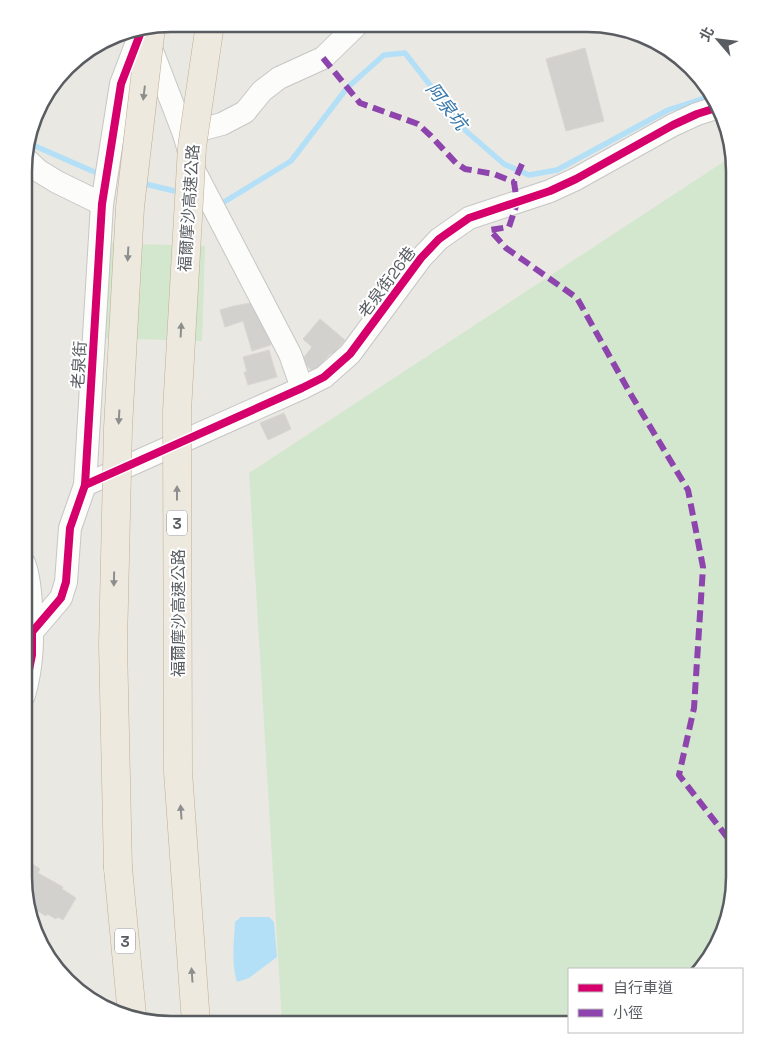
<svg xmlns="http://www.w3.org/2000/svg" width="758" height="1048" font-family="'Space Grotesk','Noto Sans TC',sans-serif">
<style>
.green{fill:#d2e7cd}
.water{fill:#b4e0f7}
.lines{fill:none;stroke-linecap:round;stroke-linejoin:round}
.stream{stroke:#b4e0f7;stroke-width:5.5}
.building{fill:#d3d1ce;stroke:#d9d6d2}
.minor-casing{stroke:#c6c6c6;stroke-width:24}
.highway-casing{stroke:#c1ae90;stroke-width:29}
.minor{stroke:#fcfcfb;stroke-width:22}
.highway{stroke:#eee9df;stroke-width:28}
.highway-bridge-casing{stroke:#c1ae90;stroke-width:29;stroke-linecap:butt}
.highway-bridge{stroke:#eee9df;stroke-width:28}
.quiet{stroke:#8e44ad;stroke-width:6;stroke-dasharray:12 6;stroke-linecap:butt}
.cycleway-casing{stroke:#fff;stroke-width:11}
.cycleway{stroke:#d6006c;stroke-width:8}
.oneway{fill:#8d8e8e}
.labels{text-anchor:middle;dominant-baseline:central;stroke-width:4;stroke-linejoin:round;paint-order:stroke}
.shield{fill:#fff;stroke:#8b8e91;stroke-width:1}
.shield-label{font-size:15px;font-weight:bold;fill:#595d62}
.street-label{font-size:16px;fill:#595d62;stroke:#fff}
.water-label{font-size:18px;font-style:italic;fill:#3677ab;stroke:#fff}
.rim{fill:none;stroke:#595d62;stroke-width:2.5}
</style>
<rect width="100%" height="100%" fill="#eae8e3"/>
<g class="green">
<path d="M 731,157 L 734,171 L 734,887 L 709,959 L 698,969 L 569,969 L 569,1024 L 282,1023 L 249,473 Z"/>
<path d="M 103,243 L 205,246 L 202,341 L 100,338 Z"/>
</g>
<path class="water" d="M 241,917 L 269,917 L 274,922 L 277,957 L 249,978 L 237,982 C 231,963 234,942 235,922 Z"/>
<g class="lines">
<g class="stream">
<path d="M 30,137 L 35,146 L 99,174"/>
<path d="M 141,183 L 183,193"/>
<path d="M 224,202 L 291,161 L 347,88 L 384,55 L 405,53 L 466,131 L 504,164 L 529,175 L 557,170 L 668,110 L 711,96"/>
</g>
</g>
<g class="building">
<path d="M 585,48 L 604,121 L 566,131 L 546,59 Z"/>
<path d="M 256,302 L 263,315 L 271,345 L 252,351 L 243,321 L 225,327 L 220,310 L 234,306 Z"/>
<path d="M 320,319 L 345,340 L 333,354 L 331,353 L 314,372 L 301,361 L 312,347 L 303,339 Z"/>
<path d="M 269,350 L 277,377 L 248,385 L 244,372 L 247,372 L 243,357 Z"/>
<path d="M 284,413 L 291,429 L 268,440 L 260,423 Z"/>
<path d="M 26,860 L 40,869 L 38,873 L 63,887 L 62,889 L 76,898 L 63,920 L 58,917 L 56,919 L 47,914 L 46,916 L 31,907 L 24,877 L 24,863 Z"/>
</g>
<g class="lines">
<g class="minor-casing">
<g id="minor">
<path d="M 149,43 L 184,134 L 195,172 L 290,354 L 302,388"/>
<path d="M 184,134 L 222,124 L 245,112 L 262,91 L 279,78 L 323,58 L 358,24"/>
<path d="M 25,158 L 39,171 L 57,182 L 102,204"/>
<path d="M 85,485 L 302,388 L 324,377 L 350,354 L 421,258 L 439,239 L 469,218 L 550,191 L 576,179 L 673,125 L 697,114 L 719,107"/>
<path d="M 32,632 L 61,598 L 66,582 L 70,528 L 85,485 L 102,204 L 121,84 L 142,29"/>
<path d="M 24,695 C 33,665 33,636 31,605 C 30,591 29,576 24,563"/>
</g>
</g>
<g class="highway-casing">
<path id="highway" d="M 118,868 L 132,1015"/>
</g>
<use href="#minor" class="minor"/>
<use href="#highway" class="highway"/>
<g class="highway-bridge-casing">
<g id="highway-bridge">
<path d="M 118,868 L 113,645 L 118,428 L 130,207 L 151,27"/>
<path d="M 196,1023 L 178,772 L 177,411 L 192,147 L 210,24"/>
</g>
</g>
<use href="#highway-bridge" class="highway-bridge"/>
<g class="quiet">
<path d="M 323,58 L 360,103 L 418,124 L 431,136 L 456,163 L 465,169 L 494,174 L 514,182"/>
<path d="M 522,164 L 514,182 L 517,203 L 509,227 L 490,230 L 506,248 L 577,298 L 630,393 L 688,490 L 703,567 L 694,708 L 679,775 L 734,846"/>
</g>
<g class="cycleway-casing">
<g id="cycleway">
<path d="M 85,485 L 302,388 L 324,377 L 350,354 L 421,258 L 439,239 L 469,218 L 550,191 L 576,179 L 673,125 L 697,114 L 719,107"/>
<path d="M 24,695 L 32,655 L 32,632 L 61,598 L 66,582 L 70,528 L 85,485 L 102,204 L 121,84 L 142,29"/>
</g>
</g>
<use href="#cycleway" class="cycleway"/>
</g>
<defs><path id="oneway-solid" d="M-6-.8H1V-3.2L6.5 0L1 3.2V.8H-6Z" transform="scale(1.25)"/></defs>
<g class="oneway">
<use href="#oneway-solid" transform="translate(144 93) rotate(97)"/>
<use href="#oneway-solid" transform="translate(128 254) rotate(93)"/>
<use href="#oneway-solid" transform="translate(181 330) rotate(-87)"/>
<use href="#oneway-solid" transform="translate(119 417) rotate(93)"/>
<use href="#oneway-solid" transform="translate(177 493) rotate(-90)"/>
<use href="#oneway-solid" transform="translate(114 579) rotate(91)"/>
<use href="#oneway-solid" transform="translate(181 812) rotate(-94)"/>
<use href="#oneway-solid" transform="translate(192 975) rotate(-94)"/>
</g>
<g class="labels">
<g class="shield">
<rect x="167" y="510.5" width="20" height="25" rx="4"/>
<rect x="115" y="928.5" width="20" height="25" rx="4"/>
</g>
<g class="shield-label">
<text x="177" y="523">3</text>
<text x="125" y="941">3</text>
</g>
<g class="street-label">
<text transform="translate(189 208) rotate(-86)">福爾摩沙高速公路</text>
<text transform="translate(387 282) rotate(-53)">老泉街26巷</text>
<text transform="translate(79 365) rotate(-87)">老泉街</text>
<text transform="translate(178 613) rotate(-90)">福爾摩沙高速公路</text>
</g>
<g class="water-label">
<text transform="translate(447 106) rotate(52)">阿泉坑</text>
</g>
</g>
<path d="M0 0H758V1048H0ZM171 32H587A139 139 0 0 1 726 171V877A139 139 0 0 1 587 1016H171A139 139 0 0 1 32 877V171A139 139 0 0 1 171 32Z" fill="#fff" fill-rule="evenodd"/>
<path class="rim" d="M171 32H587A139 139 0 0 1 726 171V877A139 139 0 0 1 587 1016H171A139 139 0 0 1 32 877V171A139 139 0 0 1 171 32Z"/>
<rect x="568" y="968" width="175" height="65" fill="#ffffff" stroke="#bdbec0"/>
<rect x="578" y="984" width="25" height="8" fill="#d6006c" stroke="#bdbec0"/>
<text x="613" y="993" font-size="15" fill="#595d62">自行車道</text>
<rect x="578" y="1009" width="25" height="8" fill="#8e44ad" stroke="#bdbec0"/>
<text x="613" y="1018" font-size="15" fill="#595d62">小徑</text>
<g transform="translate(718 40) rotate(298)" stroke="#ffffff" stroke-width="4" paint-order="stroke">
<path d="M0-4L9 19L0 12L-9 19Z" fill="#595d62"/>
<text y="-8" font-size="14" font-weight="bold" text-anchor="middle" fill="#595d62">北</text>
</g>
</svg>
